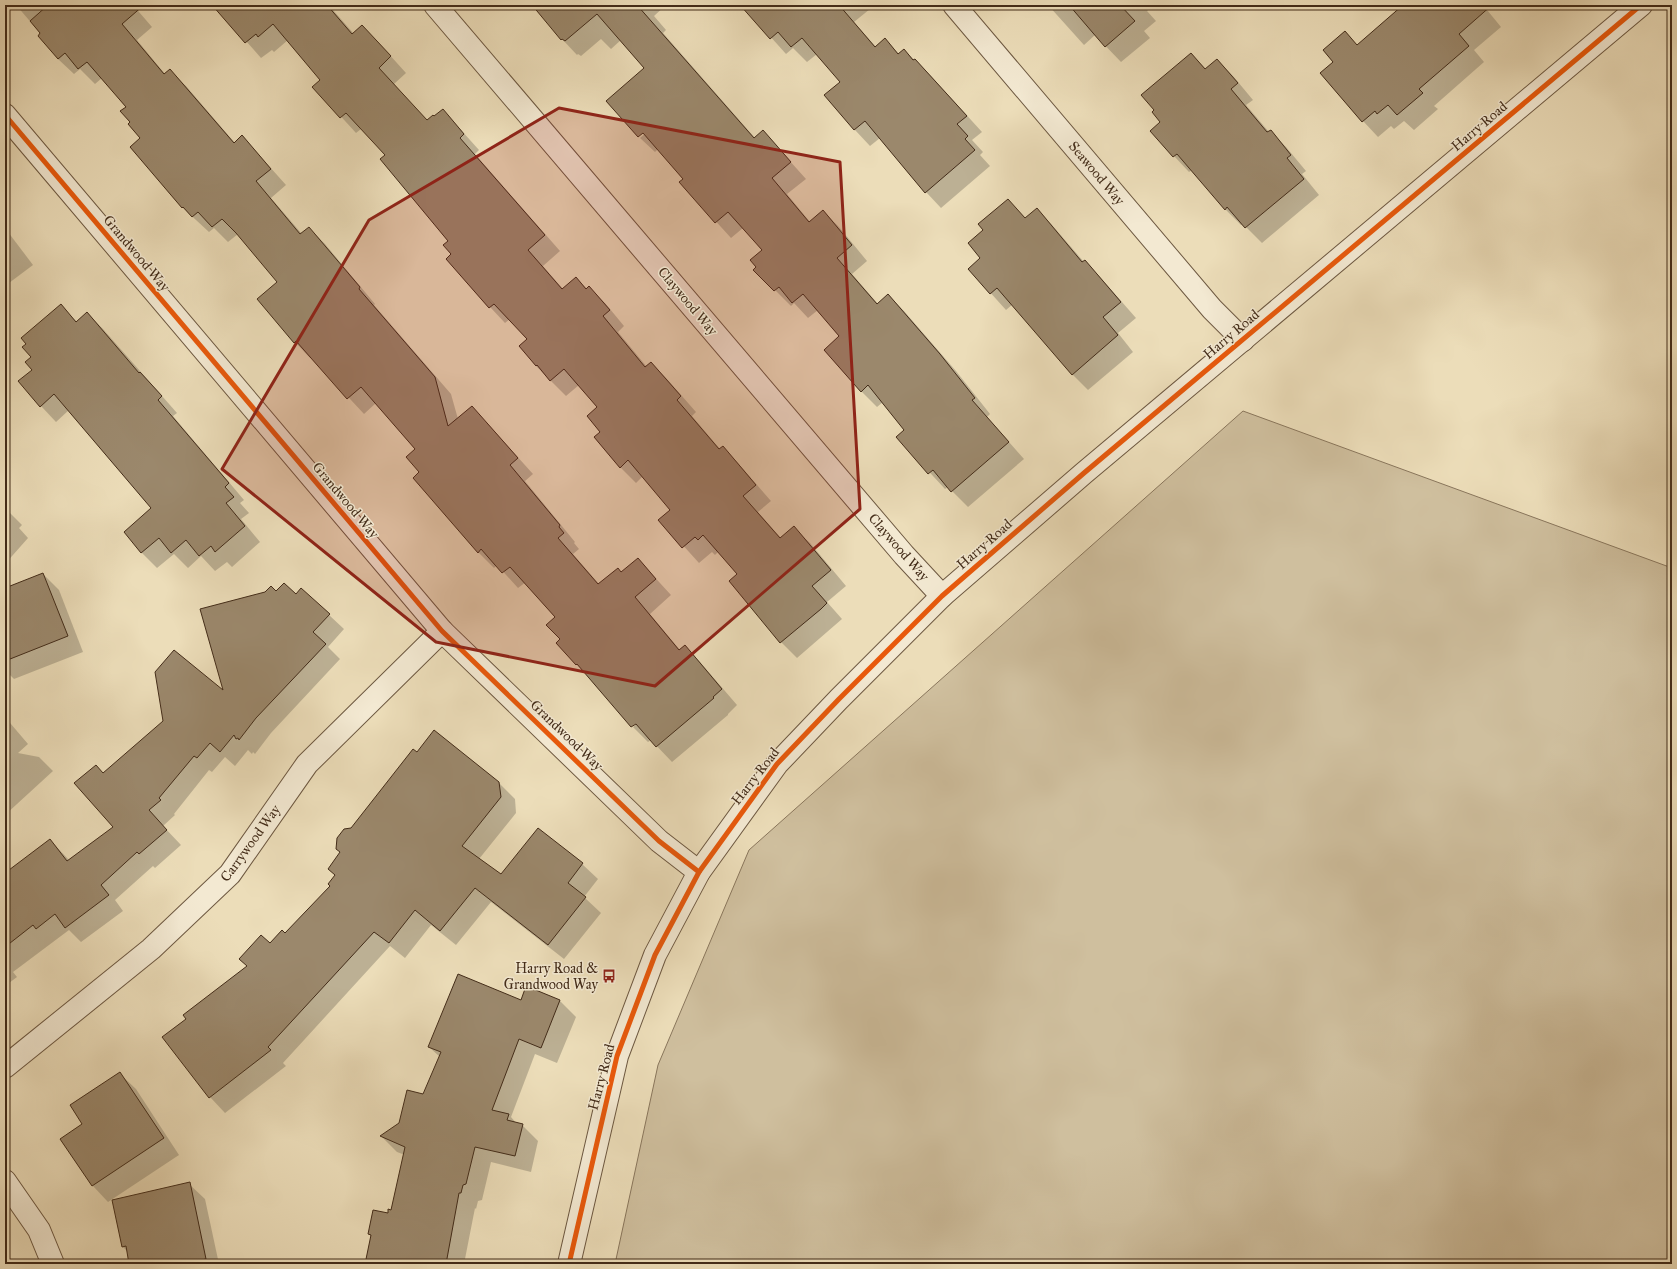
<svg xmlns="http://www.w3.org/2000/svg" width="1677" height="1269" font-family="'IM FELL Great Primer',serif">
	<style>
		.green { fill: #cfbf9e; stroke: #89765c }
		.shadow { fill: #0003 }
		.building { fill: #9b886c; stroke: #432c19 }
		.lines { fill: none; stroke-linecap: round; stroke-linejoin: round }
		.minor-casing { stroke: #6d5841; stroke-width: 24 }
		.minor { stroke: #f3e9d2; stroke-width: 22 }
		.cycleway-casing { stroke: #f3e9d2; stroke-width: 8 }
		.cycleway { stroke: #e8590c; stroke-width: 5 }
		.marked { fill: #8f2418; fill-opacity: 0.2; stroke: #8f2418; stroke-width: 3; stroke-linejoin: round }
		.labels { text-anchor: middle; stroke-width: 3; stroke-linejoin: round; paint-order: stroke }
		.street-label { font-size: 14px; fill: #432c19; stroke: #f3e9d2 }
		.poi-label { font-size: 14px; fill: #432c19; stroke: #f3e9d2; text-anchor: end }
	</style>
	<rect width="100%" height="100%" fill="#ecddb9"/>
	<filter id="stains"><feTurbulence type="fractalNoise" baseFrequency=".005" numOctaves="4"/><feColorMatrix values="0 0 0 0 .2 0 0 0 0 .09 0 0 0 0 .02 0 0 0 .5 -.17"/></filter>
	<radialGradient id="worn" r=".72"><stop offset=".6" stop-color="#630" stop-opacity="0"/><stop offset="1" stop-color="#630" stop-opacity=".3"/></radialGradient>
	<polygon class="green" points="1243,411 1672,568 1672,1264 615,1264 658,1065 749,850"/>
	<g class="shadow">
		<polygon points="16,5 133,5 152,27 137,40 165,74 170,71 186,86 235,143 242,136 286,185 271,198 302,234 309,228 325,244 375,304 374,305 451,394 458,419 487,423 533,474 525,481 575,542 574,543 579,549 573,554 599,584 622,573 638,559 671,595 650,614 680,650 684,646 700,662 737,705 728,714 728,715 672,762 651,740 648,742 633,727 640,721 591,679 576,664 561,639 556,617 526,582 518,588 497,565 494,568 478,552 421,472 416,449 376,403 364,414 311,357 310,358 295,342 279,283 238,234 228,242 214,228 209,232 183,208 131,147 141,138 131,122 127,107 102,78 95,84 80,69 74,74 58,59 41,34"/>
		<polygon points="214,5 338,5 333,10 354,34 378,42 406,73 394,84 427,121 434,118 443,110 479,150 475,154 560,251 543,266 563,289 576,278 587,289 589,288 605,303 624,326 618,332 647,367 651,363 667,379 696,412 692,416 720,449 723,447 738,463 771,501 758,512 781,538 794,528 810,543 846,586 827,602 842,619 797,658 781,642 730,581 739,574 719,551 715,555 712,552 699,563 660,520 671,510 643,476 636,483 620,467 601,432 599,407 579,385 566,396 536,366 528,339 510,319 505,323 490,307 453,254 450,241 386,156 361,129 356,133 314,87 322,80 288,40 274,52 272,50 261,58"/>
		<polygon points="552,5 666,5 654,16 666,30 663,33 755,138 763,131 806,179 787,194 810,222 823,211 839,227 867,261 852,274 878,304 888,295 904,311 956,371 990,414 987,417 1024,459 968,507 948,487 945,489 897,437 905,430 883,402 877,407 861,391 841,337 818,310 808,318 794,303 791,306 755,270 758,267 763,250 743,228 731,238 681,183 684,180 658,149 655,152 640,138 648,131 645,68 621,40 611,49 601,39 581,56 578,54 577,55 562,39"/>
		<polygon points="742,5 867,5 870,9 854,22 876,47 885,39 899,54 904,50 931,76 982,132 972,140 983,152 980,155 990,166 941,208 926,192 880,138 870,146 855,130 826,96 842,82 817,54 807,62 793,48 786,54"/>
		<polygon points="1048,5 1151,5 1152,7 1147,11 1156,21 1144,31 1150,38 1121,62 1095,35 1084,45"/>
		<polygon points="1399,5 1483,5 1501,27 1474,50 1484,62 1434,106 1438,109 1414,130 1404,121 1394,129 1391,126 1378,137 1363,121 1357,46 1401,8"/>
		<polygon points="1191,54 1206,69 1217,60 1233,76 1253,100 1246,105 1269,132 1270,131 1286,147 1306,171 1302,174 1319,195 1262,243 1243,224 1241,225 1225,209 1192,170 1189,172 1174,156 1162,122"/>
		<polygon points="1008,201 1026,219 1037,209 1052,225 1084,262 1085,261 1100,277 1136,318 1118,333 1133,352 1088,390 1072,374 1013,304 1006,310 969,269 982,258 985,231"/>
		<polygon points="5,228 33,265 5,286"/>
		<polygon points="60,305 77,322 87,313 103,329 177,413 173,416 244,500 240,503 249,513 241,519 260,542 232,567 227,562 215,571 201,556 188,568 174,554 157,568 141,552 152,508 69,410 56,422 41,406 33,370 33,357"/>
		<polygon points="5,508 22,525 19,528 28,538 5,564"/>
		<polygon points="43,574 59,590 83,652 14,679 5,670 5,589"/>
		<polygon points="276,593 296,595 329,615 344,629 328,647 340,659 271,733 255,754 253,752 252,754 248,750 235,766 225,757 212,772 209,770 174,814 175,815 163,826 181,845 155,868 153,866 115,900 123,911 81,942 69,930 13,972 17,977 5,986 5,883 50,840 69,860 115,827 104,774 224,693"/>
		<polygon points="5,717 28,744 18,753 39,757 53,771 5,815"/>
		<polygon points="499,783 515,799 516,813 479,859 501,876 582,864 598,879 584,897 601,913 564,959 491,902 456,945 431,925 405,958 390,946 283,1063 286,1066 225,1113 210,1097 187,1019 248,967 270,945"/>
		<polygon points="526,988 560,1001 576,1017 557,1063 535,1054 511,1117 517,1124 522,1125 538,1141 531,1172 491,1162 482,1200 478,1201 476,1209 475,1208 464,1264 365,1264 371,1236 369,1234 391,1211 405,1155 397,1152 382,1137 400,1124 424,1095 440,1057 429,1047 521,1001"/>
		<polygon points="120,1074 136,1089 179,1155 108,1202 93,1186 62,1139 84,1125"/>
		<polygon points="189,1184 205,1199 219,1264 131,1264 128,1252 123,1247"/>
	</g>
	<g class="building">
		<polygon points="48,5 144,5 122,24 164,74 170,69 234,143 242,135 271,169 256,181 300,234 309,227 360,287 359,289 435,377 448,426 472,406 518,458 510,465 560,525 559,527 564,533 558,538 598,584 618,568 621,572 638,558 656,579 635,597 679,650 685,645 722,689 713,697 714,698 656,747 636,724 631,727 577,664 576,665 556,643 560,639 546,625 555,617 510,567 502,573 481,549 478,553 413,478 419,472 406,457 415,449 361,387 347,399 296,341 294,343 257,299 277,282 236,233 222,219 212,227 198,212 192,217 183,207 182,208 130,147 140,138 128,124 130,122 120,111 126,107 87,62 78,69 65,53 58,59 38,36 40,33 30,21"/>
		<polygon points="212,5 327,5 352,34 362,25 391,56 379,68 427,120 433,115 434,116 443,109 464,134 460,138 545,235 528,250 562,289 576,277 586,289 589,286 610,310 603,316 645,367 651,362 681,396 677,400 719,449 723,446 756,485 743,496 780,538 794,526 831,570 812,586 827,603 821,609 780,643 729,581 737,574 703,535 698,540 695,537 682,548 658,520 670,510 628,460 620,468 594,437 600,432 587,416 597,407 564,369 550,381 537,365 536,366 519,346 527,339 494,304 489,308 446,259 451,254 443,245 448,241 380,159 385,155 346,113 340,118 312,87 320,80 273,24 258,37 256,34 245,43"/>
		<polygon points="532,5 637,5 754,138 763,130 791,162 772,178 809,222 823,210 852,245 837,258 877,304 888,294 940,354 975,398 972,400 1009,442 951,492 933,470 928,474 896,437 904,430 868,385 861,392 824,350 839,336 803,294 792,303 779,287 774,291 753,270 756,267 750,260 762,250 728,212 715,223 679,182 683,179 643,133 638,137 606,101 644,68 597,14 565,41 562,39 561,40"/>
		<polygon points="740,5 839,5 875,47 885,38 898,54 904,49 913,60 915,59 967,116 957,124 968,136 965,139 975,150 925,193 865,121 854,130 824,95 840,82 802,38 791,47 778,32 770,39"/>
		<polygon points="1069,5 1120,5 1135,21 1105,47"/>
		<polygon points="1403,5 1492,5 1459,34 1469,46 1419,89 1423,93 1397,115 1388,105 1377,114 1375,111 1362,122 1320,73 1333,62 1323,50 1345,31 1357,45"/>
		<polygon points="1191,53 1205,69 1217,59 1238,83 1231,89 1267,132 1271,130 1291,155 1287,158 1304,179 1245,228 1227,207 1225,210 1177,154 1173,157 1150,131 1160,122 1152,112 1154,110 1141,95"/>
		<polygon points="1008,199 1025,218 1037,208 1082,262 1085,260 1121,302 1103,317 1118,335 1072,375 997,288 990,294 968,269 980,258 968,243 983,230 978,224"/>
		<polygon points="61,304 76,322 87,312 139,373 140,372 162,396 158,400 229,483 225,487 234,497 226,503 245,526 215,552 211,546 199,556 186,540 171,553 159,538 141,553 124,532 151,508 54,394 40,407 18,381 32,370 25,362 31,357 22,347 26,344 21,338"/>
		<polygon points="43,573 68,636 5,661 5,588"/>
		<polygon points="284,583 296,594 301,588 330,614 313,632 326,644 256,718 239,740 238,738 236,739 234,735 220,752 210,743 197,758 194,756 159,798 161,800 149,810 167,830 139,854 137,852 101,885 109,895 65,928 55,914 36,929 33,925 5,947 5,873 50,839 67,861 113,827 74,783 96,765 103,773 163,721 155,672 174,650 223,690 200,609 265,592 271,586 276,591"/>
		<polygon points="434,730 499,782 501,797 462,846 501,874 538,828 583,863 568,883 586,897 548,945 475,888 440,931 415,910 389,943 374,932 268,1047 271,1050 209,1098 162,1037 186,1019 183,1015 247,966 239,959 261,935 270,943 282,930 285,933 330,886 328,884 335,875 328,869 340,852 336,849 337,838 344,829 351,828 413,749 417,752"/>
		<polygon points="458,974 521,1000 526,986 560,1000 541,1048 519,1039 492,1110 509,1114 507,1120 523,1124 515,1156 475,1147 466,1184 463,1185 461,1193 459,1193 446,1264 365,1264 371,1235 368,1234 373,1210 388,1213 388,1209 391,1210 405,1147 380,1136 399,1123 407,1090 423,1094 441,1052 428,1047"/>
		<polygon points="120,1072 164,1138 92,1186 60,1139 82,1124 70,1105"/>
		<polygon points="190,1182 206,1259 181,1264 129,1264 126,1246 122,1247 112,1200"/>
	</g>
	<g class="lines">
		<g class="minor-casing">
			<g id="minor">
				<polyline points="435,5 904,555 942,596"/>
				<polyline points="954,5 1212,309 1243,340"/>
				<polyline points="5,115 442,631 659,841 699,872"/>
				<polyline points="5,1067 151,949 230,874 307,764 442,631"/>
				<polyline points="5,1181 39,1230 53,1264"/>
				<polyline points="569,1264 617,1056 655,955 699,872 777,764 839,699 942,596 1084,473 1641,5"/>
			</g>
		</g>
		<use href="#minor" class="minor"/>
		<g class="cycleway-casing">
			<g id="cycleway">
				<polyline points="5,115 442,631 659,841 699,872"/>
				<polyline points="569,1264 617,1056 655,955 699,872 777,764 839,699 942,596 1084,473 1641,5"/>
			</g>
		</g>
		<use href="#cycleway" class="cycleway"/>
	</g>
	<path class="marked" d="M559,108L840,162L860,509L655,686L436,642L222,469L369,220Z"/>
	<defs>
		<g id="bus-bare" transform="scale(1.08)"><path d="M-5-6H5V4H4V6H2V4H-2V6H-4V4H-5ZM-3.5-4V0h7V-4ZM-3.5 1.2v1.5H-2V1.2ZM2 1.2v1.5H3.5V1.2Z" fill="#8f2418" stroke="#f3e9d2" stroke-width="2.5" paint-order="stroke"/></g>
	</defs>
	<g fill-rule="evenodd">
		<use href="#bus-bare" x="609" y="976"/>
	</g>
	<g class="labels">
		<g class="street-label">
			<text transform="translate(1479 126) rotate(-40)" y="5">Harry Road</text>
			<text transform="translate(1097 173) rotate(50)" y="5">Seawood Way</text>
			<text transform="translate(137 253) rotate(50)" y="5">Grandwood Way</text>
			<text transform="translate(688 301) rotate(50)" y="5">Claywood Way</text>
			<text transform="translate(1231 334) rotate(-40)" y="5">Harry Road</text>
			<text transform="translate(346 500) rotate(50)" y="5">Grandwood Way</text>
			<text transform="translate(984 544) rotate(-41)" y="5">Harry Road</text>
			<text transform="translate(899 547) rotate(49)" y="5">Claywood Way</text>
			<text transform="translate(567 735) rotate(44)" y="5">Grandwood Way</text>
			<text transform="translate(755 776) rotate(-52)" y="5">Harry Road</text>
			<text transform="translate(250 843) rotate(-54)" y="5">Carrywood Way</text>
			<text transform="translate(601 1077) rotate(-75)" y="5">Harry Road</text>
		</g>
		<g class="poi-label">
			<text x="598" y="973">Harry Road &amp;<tspan x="598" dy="16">Grandwood Way</tspan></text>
		</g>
	</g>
	<rect width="1677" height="1269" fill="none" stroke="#ecddb9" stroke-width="20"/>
	<rect x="6" y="6" width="1665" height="1257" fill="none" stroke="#432c19" stroke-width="2"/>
	<rect x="10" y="10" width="1657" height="1249" fill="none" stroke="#432c19"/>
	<rect width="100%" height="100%" filter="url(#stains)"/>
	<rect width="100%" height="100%" fill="url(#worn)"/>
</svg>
